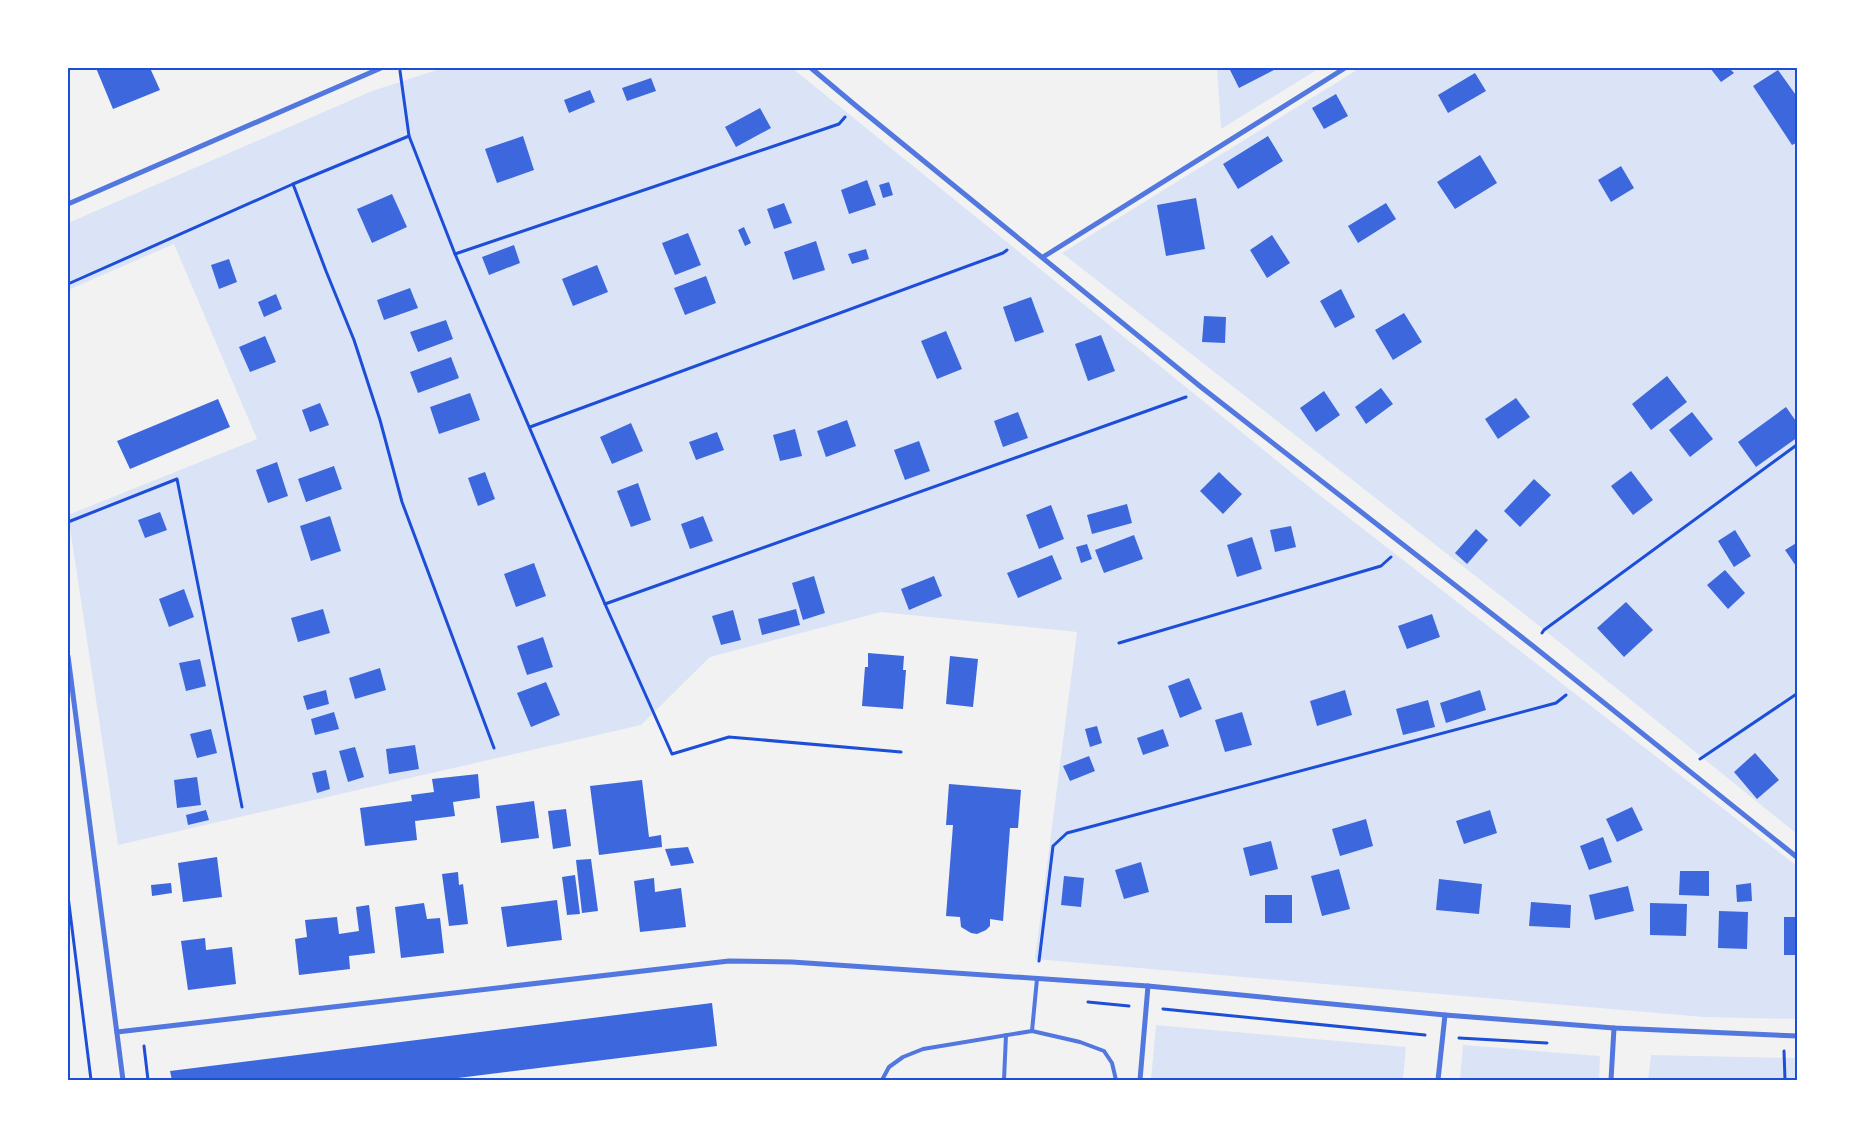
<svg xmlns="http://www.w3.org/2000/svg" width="1865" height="1148" font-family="Raleway,sans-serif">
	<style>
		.green { fill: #dbe4f7 }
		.building { fill: #3d67dc }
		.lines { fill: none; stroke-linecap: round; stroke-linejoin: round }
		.path { stroke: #1d4ed8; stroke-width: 3 }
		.service { stroke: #5277de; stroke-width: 4 }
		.minor { stroke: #5277de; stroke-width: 5 }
		.neatline { fill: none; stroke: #1d4ed8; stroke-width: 2 }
	</style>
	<rect width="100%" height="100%" fill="#f2f2f2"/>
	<g class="green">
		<polygon points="443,68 792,68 1313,490 1797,866 1797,1019 1704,1017 1035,959 1077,632 881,612 710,657 641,725 118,845 68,515 257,439 174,244 68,290 68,223 372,91"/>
		<polygon points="1217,68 1320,68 1221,129"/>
		<polygon points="1360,68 1797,68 1797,834 1538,625 1062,253"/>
		<polygon points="1156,1025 1406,1047 1403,1080 1151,1080"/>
		<polygon points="1463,1045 1600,1056 1599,1080 1460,1080"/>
		<polygon points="1651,1055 1797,1058 1797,1080 1648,1080"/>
	</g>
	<g class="building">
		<polygon points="96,68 150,68 160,90 113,109"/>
		<polygon points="1229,68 1278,68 1239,88"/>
		<polygon points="1710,68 1729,68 1734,73 1721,82"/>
		<polygon points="1778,70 1798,98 1798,142 1792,145 1753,86"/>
		<polygon points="1475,73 1486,91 1448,113 1438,95"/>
		<polygon points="651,78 656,91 627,101 622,88"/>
		<polygon points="590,90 595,102 569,113 564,100"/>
		<polygon points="1336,94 1348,116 1324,129 1312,108"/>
		<polygon points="760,108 771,128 736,147 725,127"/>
		<polygon points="523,136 534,170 497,183 485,149"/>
		<polygon points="1268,136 1283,161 1238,189 1223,164"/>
		<polygon points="1480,155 1497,183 1455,209 1437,182"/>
		<polygon points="1621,166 1634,188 1611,202 1598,180"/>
		<polygon points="867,180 876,205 849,214 841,190"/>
		<polygon points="889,182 893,195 883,198 879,185"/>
		<polygon points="392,194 407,227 372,243 357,209"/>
		<polygon points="1196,198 1205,249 1166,256 1157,205"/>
		<polygon points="784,203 792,223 774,229 767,209"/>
		<polygon points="1386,203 1396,219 1358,243 1348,226"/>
		<polygon points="744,227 751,243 745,246 738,230"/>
		<polygon points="688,233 701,265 675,275 662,243"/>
		<polygon points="1272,235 1290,263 1267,278 1250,250"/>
		<polygon points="816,241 825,270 793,280 784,252"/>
		<polygon points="514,245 520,263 489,275 482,257"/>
		<polygon points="866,249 869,259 852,264 848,254"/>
		<polygon points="229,259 237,282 219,289 211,265"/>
		<polygon points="597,265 608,292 573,306 562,279"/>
		<polygon points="706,276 716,303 685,315 674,288"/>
		<polygon points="410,288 418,308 384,320 377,300"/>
		<polygon points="1341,289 1355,317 1335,328 1320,301"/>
		<polygon points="276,294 282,309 264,317 258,302"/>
		<polygon points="1031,297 1044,332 1015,342 1003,307"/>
		<polygon points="1404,313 1422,342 1393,360 1375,330"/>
		<polygon points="1204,316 1226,317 1225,343 1202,342"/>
		<polygon points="446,320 453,339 418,352 410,332"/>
		<polygon points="946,331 962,369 937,379 921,341"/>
		<polygon points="1101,335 1115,371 1088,381 1075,344"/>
		<polygon points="265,336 276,362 250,372 239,347"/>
		<polygon points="451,357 459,378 418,393 410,372"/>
		<polygon points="1667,376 1687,402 1651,430 1632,404"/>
		<polygon points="1381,388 1393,404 1366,424 1355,407"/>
		<polygon points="1324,391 1340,415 1316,432 1300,408"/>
		<polygon points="470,393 480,420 439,434 430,407"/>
		<polygon points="1516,398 1530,417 1498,439 1485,419"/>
		<polygon points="218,399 230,427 130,469 117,441"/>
		<polygon points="320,403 329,425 310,432 302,410"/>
		<polygon points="1786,407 1798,424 1798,437 1756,467 1738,442"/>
		<polygon points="1018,412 1028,438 1003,447 994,421"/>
		<polygon points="1692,412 1713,439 1690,457 1669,430"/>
		<polygon points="847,420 856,446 826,457 817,431"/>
		<polygon points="631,423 643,451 612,464 600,437"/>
		<polygon points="795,429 802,456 780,461 773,435"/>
		<polygon points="717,432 724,450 696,460 689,442"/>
		<polygon points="919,441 930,471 905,480 894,450"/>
		<polygon points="277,462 288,496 268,503 256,470"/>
		<polygon points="334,466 342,489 306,502 298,479"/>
		<polygon points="1631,471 1653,500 1633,515 1611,486"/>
		<polygon points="485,472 495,499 478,506 468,478"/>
		<polygon points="1219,472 1242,494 1223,514 1200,491"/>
		<polygon points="1534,479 1551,495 1520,527 1504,511"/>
		<polygon points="638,483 651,520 631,527 617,491"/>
		<polygon points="1127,504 1132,523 1092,534 1087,515"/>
		<polygon points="1051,505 1064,539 1039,549 1026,515"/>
		<polygon points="160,512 167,530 145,538 138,520"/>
		<polygon points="330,516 341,551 311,561 300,526"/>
		<polygon points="703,516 713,541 690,549 681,524"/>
		<polygon points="1291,526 1296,547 1275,552 1270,530"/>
		<polygon points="1476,529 1488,540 1467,564 1455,553"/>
		<polygon points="1735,530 1751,556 1734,567 1718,541"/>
		<polygon points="1134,535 1143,559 1104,573 1095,550"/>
		<polygon points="1252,537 1262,569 1237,577 1227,545"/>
		<polygon points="1798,542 1798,569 1785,550"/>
		<polygon points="1087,544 1092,559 1081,563 1076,547"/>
		<polygon points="1052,555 1062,579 1018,598 1007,573"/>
		<polygon points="534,563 546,596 516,607 504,574"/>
		<polygon points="1725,570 1745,593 1728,609 1707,585"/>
		<polygon points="814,576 825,613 803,620 792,583"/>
		<polygon points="934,576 942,596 909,610 901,589"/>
		<polygon points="184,589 194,617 169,627 159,599"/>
		<polygon points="1626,602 1653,630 1624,657 1597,628"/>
		<polygon points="323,609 330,633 298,642 291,618"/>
		<polygon points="796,609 800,625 762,635 758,619"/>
		<polygon points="733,610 741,640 721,645 712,616"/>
		<polygon points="1432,614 1440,637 1407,649 1398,626"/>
		<polygon points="543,637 553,667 527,675 517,646"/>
		<polygon points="868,653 904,656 903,670 906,670 903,709 862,706 865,667 868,667"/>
		<polygon points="950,656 978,659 973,707 946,704"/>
		<polygon points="200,659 206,686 186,691 179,663"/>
		<polygon points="380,668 386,690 355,699 349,678"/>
		<polygon points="1189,678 1202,709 1180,718 1168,686"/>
		<polygon points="546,682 560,715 531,727 517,693"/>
		<polygon points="326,690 329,704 307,710 303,696"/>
		<polygon points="1345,690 1352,715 1317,726 1310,701"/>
		<polygon points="1480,690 1486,710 1446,723 1440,703"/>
		<polygon points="1428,700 1435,727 1403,735 1396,709"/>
		<polygon points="334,712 339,729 315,735 311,719"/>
		<polygon points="1242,712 1252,745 1225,752 1215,720"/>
		<polygon points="1097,726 1102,743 1090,747 1085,729"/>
		<polygon points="211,729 217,753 197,758 190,734"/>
		<polygon points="1163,729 1169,746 1143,755 1137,738"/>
		<polygon points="415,745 419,769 389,774 386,749"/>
		<polygon points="355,747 364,777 348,782 339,751"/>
		<polygon points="1755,753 1779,780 1757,799 1734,772"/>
		<polygon points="1089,756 1095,771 1070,781 1063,766"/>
		<polygon points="326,770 330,789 317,793 312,773"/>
		<polygon points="478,774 480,798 453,802 455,816 415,821 417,840 365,846 360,808 412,801 411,795 434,792 432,779"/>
		<polygon points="197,777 201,805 177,808 174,780"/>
		<polygon points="642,780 649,837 661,835 662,847 599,855 590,786"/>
		<polygon points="949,784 1021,790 1018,828 1010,828 1003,921 990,919 990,926 986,930 977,934 971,933 961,927 960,917 946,916 953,825 946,825"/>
		<polygon points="534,801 539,838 501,843 496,806"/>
		<polygon points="1632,807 1643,830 1617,842 1606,819"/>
		<polygon points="566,809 571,846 553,849 548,811"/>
		<polygon points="206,810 209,820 188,825 186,815"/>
		<polygon points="1490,810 1497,833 1464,844 1456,821"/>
		<polygon points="1366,819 1373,846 1340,856 1332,829"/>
		<polygon points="1603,837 1612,862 1589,870 1580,846"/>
		<polygon points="1271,841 1278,869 1250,876 1243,848"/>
		<polygon points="688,847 694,863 671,866 665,849"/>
		<polygon points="217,857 222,897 183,902 178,863"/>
		<polygon points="591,859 598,911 582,913 576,860"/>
		<polygon points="1141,862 1149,892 1124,899 1115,870"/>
		<polygon points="1339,869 1350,909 1322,916 1311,876"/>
		<polygon points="1680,871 1709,871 1709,896 1679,895"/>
		<polygon points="458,872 459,885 463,884 468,924 449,926 442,874"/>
		<polygon points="575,875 580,914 567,915 562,877"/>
		<polygon points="1064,876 1084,878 1081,907 1061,905"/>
		<polygon points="654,878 655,892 681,888 686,927 640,932 634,881"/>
		<polygon points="1439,879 1482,884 1479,914 1436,910"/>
		<polygon points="171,883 172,893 152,896 151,885"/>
		<polygon points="1751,883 1752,901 1737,902 1736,885"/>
		<polygon points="1628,886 1634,911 1595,920 1589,895"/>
		<rect x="1265" y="895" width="27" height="28"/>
		<polygon points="557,900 562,940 507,947 501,907"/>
		<polygon points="1531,902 1571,905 1570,928 1529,926"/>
		<polygon points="424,903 427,919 440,918 444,953 401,958 395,907"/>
		<polygon points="1650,903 1687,904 1686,936 1650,935"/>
		<polygon points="369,905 375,953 349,956 350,969 299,975 295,939 307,937 305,920 337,917 339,934 359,931 356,907"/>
		<polygon points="1719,911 1748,912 1747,949 1718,948"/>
		<rect x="1784" y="917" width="14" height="38"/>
		<polygon points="205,938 206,950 232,947 236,984 188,990 181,941"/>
		<polygon points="712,1003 717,1046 442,1080 172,1080 170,1071"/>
	</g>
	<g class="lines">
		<g class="path">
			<polyline points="400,71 409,136 455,254 605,604 672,754 729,737 901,752"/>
			<polyline points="293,184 326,271 354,340 380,420 402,502 494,748"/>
			<polyline points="455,254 839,124 845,117"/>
			<polyline points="68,284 293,184 409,136"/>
			<polyline points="530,427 1003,253 1007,250"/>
			<polyline points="68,522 177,479 242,807"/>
			<polyline points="605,604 1186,397"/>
			<polyline points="1542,633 1544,630 1798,444"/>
			<polyline points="1119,643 1381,566 1391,557"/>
			<polyline points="1700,759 1798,693"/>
			<polyline points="68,896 91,1080"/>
			<polyline points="1039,961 1053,846 1067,833 1556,703 1566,695"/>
			<polyline points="1088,1002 1129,1006"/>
			<polyline points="1163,1009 1425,1035"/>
			<polyline points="1459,1038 1547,1043"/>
			<polyline points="144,1046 148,1080"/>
			<polyline points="1784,1051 1785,1080"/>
		</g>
		<g class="service">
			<polyline points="1032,1031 1037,979"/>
			<polyline points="882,1080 889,1067 903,1057 923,1049 1032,1031 1080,1042 1104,1051 1112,1063 1116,1080"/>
			<polyline points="1004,1080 1006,1035"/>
		</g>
		<g class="minor">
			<polyline points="811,68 855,105 1201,387 1533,646 1798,858"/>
			<polyline points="68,204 381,68"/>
			<polyline points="1043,257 1345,68"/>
			<polyline points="68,656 123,1080"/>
			<polyline points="117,1032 729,961 792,962 1148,986 1445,1015 1614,1028 1798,1036"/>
			<polyline points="1140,1080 1148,986"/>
			<polyline points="1438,1080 1445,1015"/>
			<polyline points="1611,1080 1614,1028"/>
		</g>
	</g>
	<rect width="1865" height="1148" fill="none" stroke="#ffffff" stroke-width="138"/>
	<rect x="69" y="69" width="1727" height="1010" class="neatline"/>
</svg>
